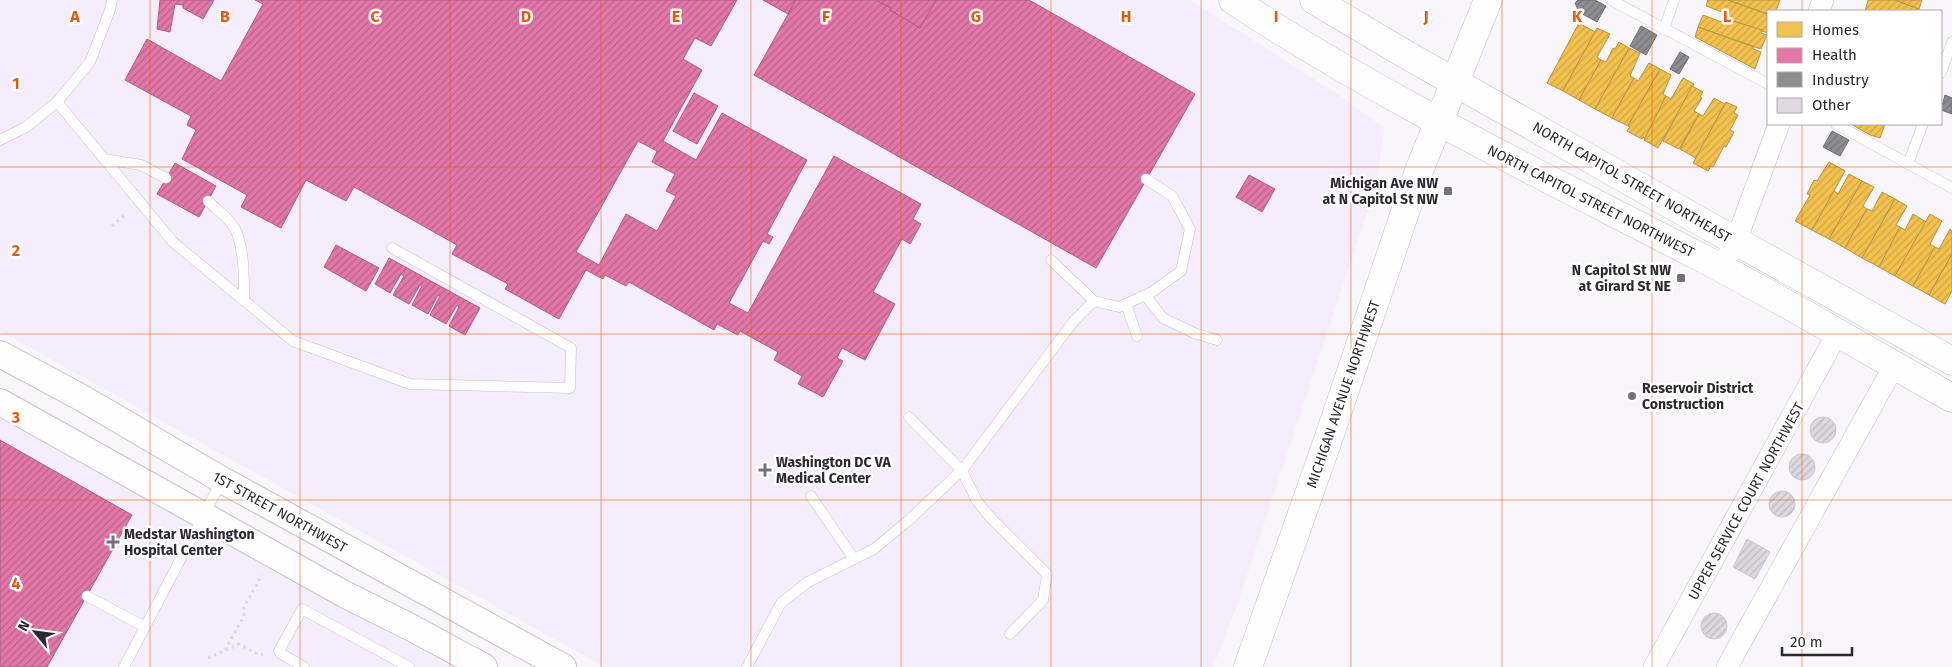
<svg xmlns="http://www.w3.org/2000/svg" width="1952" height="667" font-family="'Fira Sans',sans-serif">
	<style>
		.built { fill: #f5edfb }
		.homes { fill: url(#homes-hatch); stroke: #b79346 }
		.health { fill: url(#health-hatch); stroke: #ac5f85; fill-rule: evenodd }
		.industry { fill: url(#industry-hatch); stroke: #706e75 }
		.building { fill: url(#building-hatch); stroke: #cac6ce }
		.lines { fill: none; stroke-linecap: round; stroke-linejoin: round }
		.service-casing { stroke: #c5c1c9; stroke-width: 11 }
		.minor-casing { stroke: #c5c1c9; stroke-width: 22 }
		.tertiary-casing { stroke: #c5c1c9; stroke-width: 28 }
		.secondary-casing { stroke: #c5c1c9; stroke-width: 29 }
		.primary-casing { stroke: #c5c1c9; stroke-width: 29 }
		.path { stroke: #d9d8da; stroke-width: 3; stroke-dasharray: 2.5 4; stroke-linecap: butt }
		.service { stroke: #fefefe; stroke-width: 10 }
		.minor { stroke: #fefefe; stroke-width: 21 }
		.tertiary { stroke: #fefefe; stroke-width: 26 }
		.secondary { stroke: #fefefe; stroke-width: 28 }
		.primary { stroke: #fefefe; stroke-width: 28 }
		.grid { fill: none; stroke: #e8590c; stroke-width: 1; stroke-opacity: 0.55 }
		.poi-dot { fill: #746f78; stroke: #fff; stroke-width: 2 }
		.labels { text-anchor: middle; stroke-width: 5; stroke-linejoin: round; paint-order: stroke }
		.street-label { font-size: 14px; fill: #2d2732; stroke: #fff }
		.poi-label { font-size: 14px; font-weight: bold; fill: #2d2732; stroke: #fff; text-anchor: start }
		.grid-label { font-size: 16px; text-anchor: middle; font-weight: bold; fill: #e8590c; stroke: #fff; stroke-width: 5; stroke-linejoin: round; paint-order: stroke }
	</style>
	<defs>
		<pattern id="homes-hatch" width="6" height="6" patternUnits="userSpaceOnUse" patternTransform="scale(1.25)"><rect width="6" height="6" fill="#f2c14e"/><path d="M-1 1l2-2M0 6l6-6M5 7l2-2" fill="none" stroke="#d0a645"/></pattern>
		<pattern id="health-hatch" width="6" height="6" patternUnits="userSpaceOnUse" patternTransform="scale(1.25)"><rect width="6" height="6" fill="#e377a8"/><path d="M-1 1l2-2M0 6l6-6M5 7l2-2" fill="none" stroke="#b86289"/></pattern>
		<pattern id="industry-hatch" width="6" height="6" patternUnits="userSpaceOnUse" patternTransform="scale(1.25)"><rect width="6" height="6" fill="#8d8d92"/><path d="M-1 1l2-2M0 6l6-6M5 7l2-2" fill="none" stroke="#747378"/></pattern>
		<pattern id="building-hatch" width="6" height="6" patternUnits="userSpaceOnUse" patternTransform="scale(1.25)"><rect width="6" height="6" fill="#ded9e1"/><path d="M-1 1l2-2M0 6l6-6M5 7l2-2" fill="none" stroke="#bfbac2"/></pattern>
	</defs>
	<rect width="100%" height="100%" fill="#f8f5fb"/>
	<g class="built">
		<polygon points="0,0 1190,0 1342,97 1384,128 1377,183 1236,608 1213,667 605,667 0,331"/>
		<polygon points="0,418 451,667 0,667"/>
	</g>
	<g class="homes">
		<polygon points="1708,0 1728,0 1767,14 1766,16 1768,17 1768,33 1724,18 1725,13 1706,6"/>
		<polygon points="1728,0 1780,0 1776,11 1768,11 1768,14"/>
		<polygon points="1868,0 1895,0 1919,9 1918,11 1865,11"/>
		<polygon points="1895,0 1922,0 1919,9"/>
		<polygon points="1703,15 1722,22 1724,18 1762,30 1761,33 1767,35 1761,49 1698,27"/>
		<polygon points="1579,23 1595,32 1563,91 1547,83"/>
		<polygon points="1698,27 1754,47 1753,49 1761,52 1755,69 1695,37"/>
		<polygon points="1597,28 1610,34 1597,57 1601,60 1579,100 1563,91"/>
		<polygon points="1619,42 1629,48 1595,109 1579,100 1601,60 1606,62 1613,48 1615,49"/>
		<polygon points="1629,48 1640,53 1630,76 1634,78 1612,118 1595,109"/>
		<polygon points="1649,63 1660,69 1628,126 1612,118 1634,78 1638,81"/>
		<polygon points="1660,69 1671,75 1663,94 1666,96 1645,138 1643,137 1642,139 1627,131 1630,127 1628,126"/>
		<polygon points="1683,78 1694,84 1658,148 1644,140 1666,96 1671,99"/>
		<polygon points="1692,86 1703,92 1700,97 1702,98 1694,111 1699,114 1679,149 1663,141"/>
		<polygon points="1714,98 1725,104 1696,158 1680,149 1699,114 1703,116"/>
		<polygon points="1726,102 1737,107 1734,113 1738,115 1730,130 1734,132 1726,147 1724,146 1713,167 1711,166 1708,171 1693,163"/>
		<polygon points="1851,124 1885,124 1880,138 1870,135"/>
		<polygon points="1829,162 1845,171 1812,230 1795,221 1810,195 1807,194 1814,180 1817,181"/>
		<polygon points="1849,174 1862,181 1829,239 1812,230 1834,191 1838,194"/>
		<polygon points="1862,181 1874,187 1863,206 1867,209 1845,248 1829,239"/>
		<polygon points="1882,192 1895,199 1862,258 1845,248 1867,209 1872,211"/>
		<polygon points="1895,199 1907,206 1896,225 1900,227 1879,267 1862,258"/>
		<polygon points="1913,214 1926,222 1895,276 1879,267 1900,227 1905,230"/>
		<polygon points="1930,214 1942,221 1930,244 1935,247 1913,286 1895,276"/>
		<polygon points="1950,229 1952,231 1952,254 1929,295 1913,286 1935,247 1939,249"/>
		<polygon points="1952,254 1952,291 1945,304 1929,295"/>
	</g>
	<g class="health">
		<polygon points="160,0 214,0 203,19 183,8 183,5 175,4 170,32 157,29"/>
		<path d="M255,0H737L711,46L695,38L683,59L702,70L663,141L696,160L722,113L807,160L767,234L773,237L769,244L763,241L729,303L748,313L834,156L921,204L913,219L921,224L910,244L902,239L873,292L895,304L865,360L842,348L837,358L843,361L823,397L798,384L802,376L774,360L778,352L740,331L738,335L717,324L714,330L629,282L626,286L605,275L603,279L586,270L559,319L505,289L508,284L452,254L457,245L354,187L346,201L306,180L281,228L241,207L247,195L182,159L196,130L187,125L191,116L125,80L147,39L221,81L263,4ZM638,141L657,151L652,162L675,174L666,191L676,196L657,231L626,214L599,265L576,252Z"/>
		<polygon points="763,0 796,0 788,14"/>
		<polygon points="796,0 876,0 891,8 890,10 920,28 936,0 1029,0 1195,94 1096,268 754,75"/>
		<polygon points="876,0 936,0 920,28 890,10 891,8"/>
		<polygon points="694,93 718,106 697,144 673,131"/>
		<polygon points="175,163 216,186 199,217 157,194"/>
		<polygon points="1249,175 1275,189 1262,212 1236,197"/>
		<polygon points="336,245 379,268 366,291 324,267"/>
		<polygon points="389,258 480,308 465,335 449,326 459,307 457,305 446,324 430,315 440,296 438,295 428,314 412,305 422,286 420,285 409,304 393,295 404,276 401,274 390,293 375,284"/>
		<polygon points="0,440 132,515 47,667 0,667"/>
	</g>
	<g class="industry">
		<polygon points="1578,0 1595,0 1606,6 1597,22 1579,12 1575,3"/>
		<polygon points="1641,26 1657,35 1646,55 1630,46"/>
		<polygon points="1680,52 1689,57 1679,74 1670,69"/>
		<polygon points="1945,95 1952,98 1952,114 1941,110"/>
		<polygon points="1832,131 1849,140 1840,156 1823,147"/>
	</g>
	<g class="building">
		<circle cx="1823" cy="430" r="13"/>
		<circle cx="1802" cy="467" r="13"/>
		<circle cx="1782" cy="504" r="13"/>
		<polygon points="1747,539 1770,552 1755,579 1733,567"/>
		<circle cx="1714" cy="626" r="13"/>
	</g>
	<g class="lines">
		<g class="service-casing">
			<g id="service">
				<polyline points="1611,0 1768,84"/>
				<polyline points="1664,29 1674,0"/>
				<polyline points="1941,73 1952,42"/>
				<polyline points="57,102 173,242 293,341 410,384 570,388 571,348 392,248"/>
				<polyline points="1836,124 1952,188"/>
				<polyline points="0,140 26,127 57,102 90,62 110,10 112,0"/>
				<polyline points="104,159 141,165 166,178"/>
				<polyline points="1908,164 1923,124"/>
				<path d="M208,201C215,208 224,215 231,223C245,239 244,281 244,301"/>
				<polyline points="1051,260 1094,301"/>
				<polyline points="1145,295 1163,318 1194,333 1217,340"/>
				<polyline points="1126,304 1137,336"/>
				<polyline points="909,417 962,471 977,501 989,516 1047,574 1043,600 1010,634"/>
				<polyline points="811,496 854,559"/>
				<polyline points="87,596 145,627"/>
				<polyline points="124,667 222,480"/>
				<polyline points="304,667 280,653 279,651 302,609 409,667"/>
				<polyline points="747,667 781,603 808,582 874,549 909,520 963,469 1073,322 1094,301 1119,307 1152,292 1181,271 1190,229 1172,196 1146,179"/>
			</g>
		</g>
		<g class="minor-casing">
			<g id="minor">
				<polyline points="1819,11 1823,0"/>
				<polyline points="1721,268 1736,241 1779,124"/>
				<polyline points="1654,667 1837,334"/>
				<polyline points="1727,667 1894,366"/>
			</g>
		</g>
		<g class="tertiary-casing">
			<g id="tertiary">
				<polyline points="0,354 82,398 222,480 563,667"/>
				<polyline points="0,402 344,594 412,628 484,667"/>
			</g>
		</g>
		<g class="secondary-casing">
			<polyline id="secondary" points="1248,667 1329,437 1420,168 1488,0"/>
		</g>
		<g class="primary-casing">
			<g id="primary">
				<path d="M1233,0C1381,98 1542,175 1700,257C1785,301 1868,351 1952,398"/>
				<polyline points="1314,0 1405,54 1714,229 1952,361"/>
			</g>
		</g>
		<g class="path">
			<polyline points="112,226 126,214"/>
			<polyline points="225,650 244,616 244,607 262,575"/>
			<polyline points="208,658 239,644 259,655 264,654"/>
		</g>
		<use href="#service" class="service"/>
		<use href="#minor" class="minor"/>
		<use href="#tertiary" class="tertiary"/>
		<use href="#secondary" class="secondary"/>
		<use href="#primary" class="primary"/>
	</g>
	<path class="grid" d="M150,0V667M300,0V667M450,0V667M601,0V667M751,0V667M901,0V667M1051,0V667M1201,0V667M1351,0V667M1502,0V667M1652,0V667M1802,0V11M1802,124V667M0,167H1952M0,334H1952M0,500H1952"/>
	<g class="poi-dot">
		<rect x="1443" y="186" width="10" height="10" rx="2.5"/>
		<rect x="1676" y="273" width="10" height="10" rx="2.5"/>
		<circle cx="1632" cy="396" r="5"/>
		<path d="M762.5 462.5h5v5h5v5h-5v5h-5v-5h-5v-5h5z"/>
		<path d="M110.5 534.5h5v5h5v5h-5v5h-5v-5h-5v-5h5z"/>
	</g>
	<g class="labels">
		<g class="street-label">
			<text transform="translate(1632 182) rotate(30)" y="5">NORTH CAPITOL STREET NORTHEAST</text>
			<text transform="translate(1591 201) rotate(27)" y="5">NORTH CAPITOL STREET NORTHWEST</text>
			<text transform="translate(1343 394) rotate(-71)" y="5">MICHIGAN AVENUE NORTHWEST</text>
			<text transform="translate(1746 501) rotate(-61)" y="5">UPPER SERVICE COURT NORTHWEST</text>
			<text transform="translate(280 512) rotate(29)" y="5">1ST STREET NORTHWEST</text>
		</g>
		<g class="poi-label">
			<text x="1438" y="188" text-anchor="end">Michigan Ave NW<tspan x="1438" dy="16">at N Capitol St NW</tspan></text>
			<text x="1671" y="275" text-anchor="end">N Capitol St NW<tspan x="1671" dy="16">at Girard St NE</tspan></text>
			<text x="1642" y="393">Reservoir District<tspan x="1642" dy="16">Construction</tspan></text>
			<text x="776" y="467">Washington DC VA<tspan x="776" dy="16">Medical Center</tspan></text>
			<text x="124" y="539">Medstar Washington<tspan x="124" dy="16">Hospital Center</tspan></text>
		</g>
	</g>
	<g class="grid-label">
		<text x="75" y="22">A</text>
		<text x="225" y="22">B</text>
		<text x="375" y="22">C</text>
		<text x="526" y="22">D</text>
		<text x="676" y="22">E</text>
		<text x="826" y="22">F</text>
		<text x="976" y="22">G</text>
		<text x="1126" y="22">H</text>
		<text x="1276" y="22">I</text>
		<text x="1426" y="22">J</text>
		<text x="1577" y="22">K</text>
		<text x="1727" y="22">L</text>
		<text x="16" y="89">1</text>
		<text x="16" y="256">2</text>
		<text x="16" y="423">3</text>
		<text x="16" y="589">4</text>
	</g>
	<rect x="1767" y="10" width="175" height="115" fill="#ffffff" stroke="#aba9ad"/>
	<rect x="1777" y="22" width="25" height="15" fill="#f2c14e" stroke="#aba9ad"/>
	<text x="1812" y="35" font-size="15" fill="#2d2732">Homes</text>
	<rect x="1777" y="48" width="25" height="15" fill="#e377a8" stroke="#aba9ad"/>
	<text x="1812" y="60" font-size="15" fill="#2d2732">Health</text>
	<rect x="1777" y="72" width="25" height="15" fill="#8d8d92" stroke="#aba9ad"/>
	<text x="1812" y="85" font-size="15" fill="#2d2732">Industry</text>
	<rect x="1777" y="98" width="25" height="15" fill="#ded9e1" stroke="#aba9ad"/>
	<text x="1812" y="110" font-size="15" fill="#2d2732">Other</text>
	<g transform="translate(35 632) rotate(299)" stroke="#ffffff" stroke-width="4" paint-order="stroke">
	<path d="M0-4L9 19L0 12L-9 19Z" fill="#2d2732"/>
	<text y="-8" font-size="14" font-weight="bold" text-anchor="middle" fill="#2d2732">N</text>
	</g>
	<path d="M1782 647v8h70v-8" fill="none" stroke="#2d2732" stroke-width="2.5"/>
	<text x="1790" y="647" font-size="15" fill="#2d2732" stroke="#ffffff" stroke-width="4" paint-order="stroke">20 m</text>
</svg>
